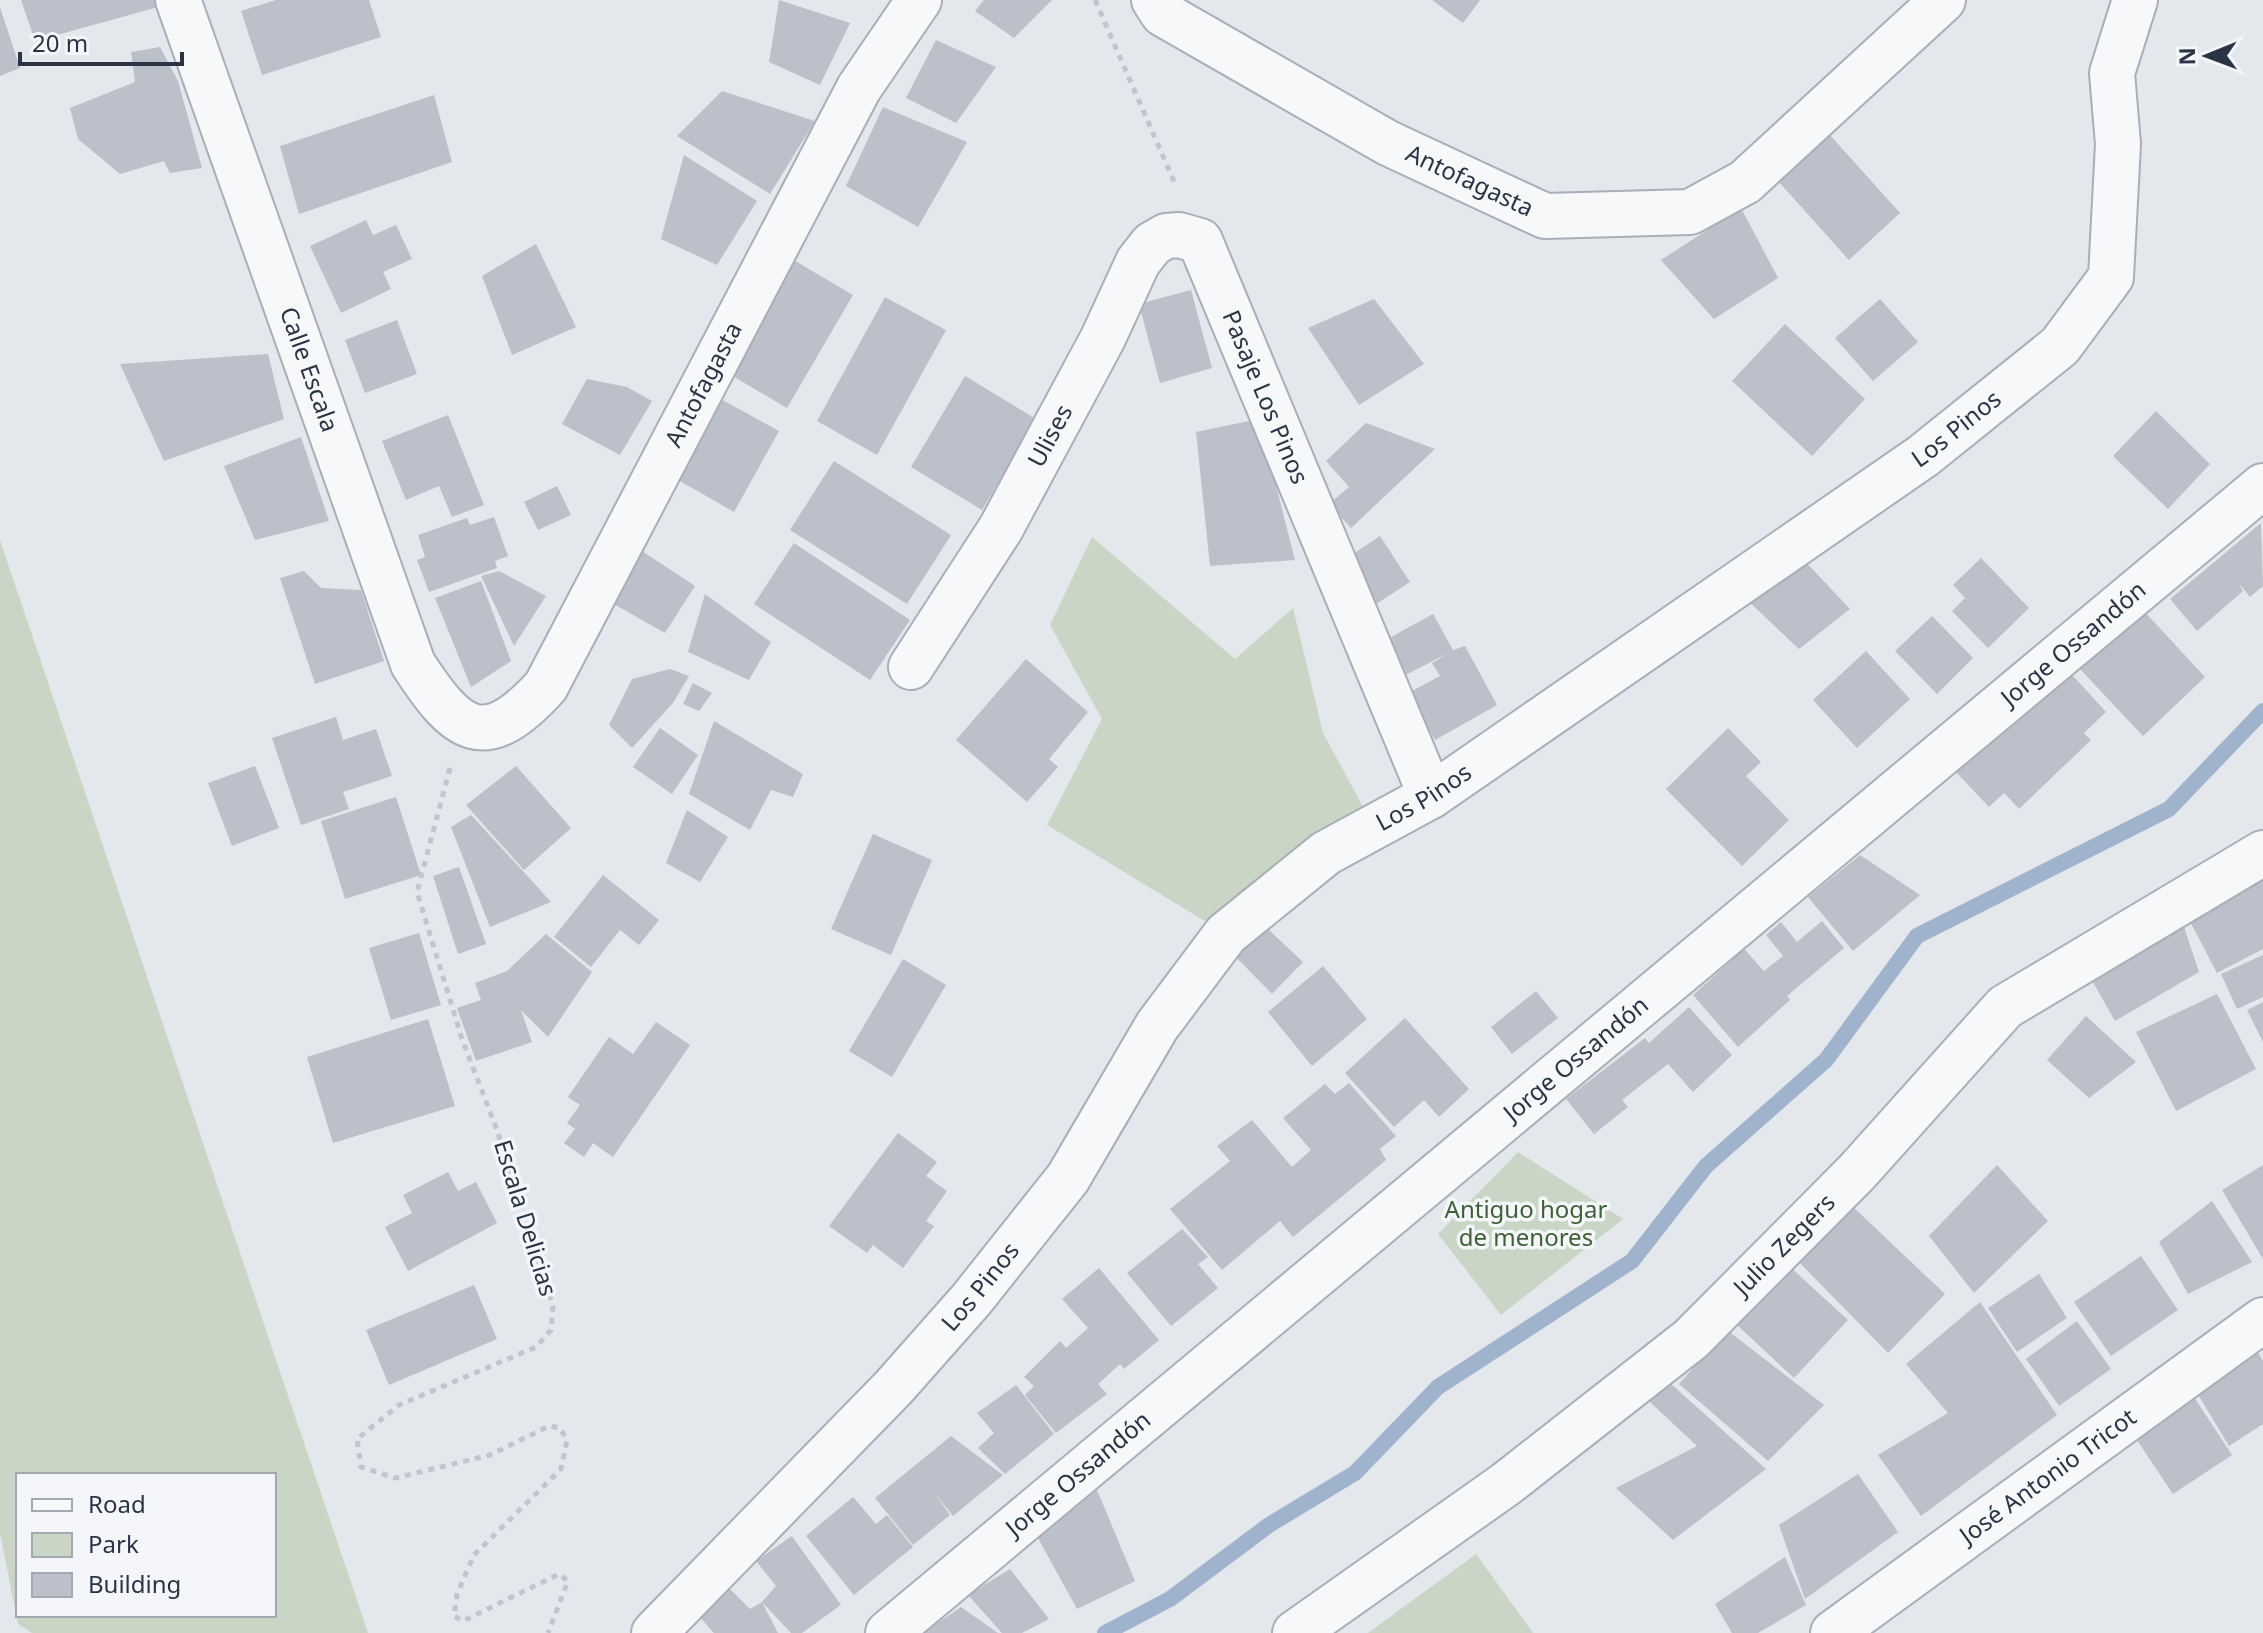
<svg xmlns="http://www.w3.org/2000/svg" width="2263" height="1633" font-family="'Noto Sans',sans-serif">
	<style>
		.green { fill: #c9d6c5; fill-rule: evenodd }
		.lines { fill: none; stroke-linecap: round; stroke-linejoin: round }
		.stream { stroke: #9fb4cc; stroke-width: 16 }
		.building { fill: #bbc0ca }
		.minor-casing { stroke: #a9aeb7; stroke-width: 48 }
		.path { stroke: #c2c5cb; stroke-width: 5; stroke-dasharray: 6 6; stroke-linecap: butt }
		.minor { stroke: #f7f8fa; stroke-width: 44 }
		.labels { text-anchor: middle; stroke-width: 7; stroke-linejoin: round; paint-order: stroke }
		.street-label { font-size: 24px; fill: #2b3445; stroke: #f4f6f9 }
		.park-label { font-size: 24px; fill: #3f6138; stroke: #f4f6f9 }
	</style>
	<rect width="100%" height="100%" fill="#e4e7ec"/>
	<g class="green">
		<polygon points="1092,537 1235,659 1293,608 1323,733 1374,827 1226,934 1047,825 1102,719 1050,625"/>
		<path d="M0,540L368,1633H32L18,1624L0,1533ZM18,1475H274V1615H18Z"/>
		<polygon points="1518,1152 1623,1219 1501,1315 1438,1234"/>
		<polygon points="1476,1554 1533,1633 1368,1633"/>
	</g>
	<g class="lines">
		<polyline class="stream" points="1105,1633 1170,1599 1269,1525 1355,1473 1438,1387 1632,1261 1706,1166 1826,1060 1917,936 2169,809 2263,711"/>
	</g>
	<g class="building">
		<polygon points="21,0 159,0 162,6 35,41"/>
		<polygon points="276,0 369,0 381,37 262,75 241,11"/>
		<polygon points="779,0 850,23 820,85 769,62"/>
		<polygon points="984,0 1052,0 1014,38 975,11"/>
		<polygon points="1432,0 1480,0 1463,23"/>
		<polygon points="0,7 20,68 0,76"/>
		<polygon points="936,40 996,67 956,123 906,98"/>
		<polygon points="160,47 178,81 202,168 170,173 164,161 120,174 78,139 70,108 135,82 131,52"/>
		<polygon points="722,91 815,121 770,194 677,136"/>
		<polygon points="434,95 452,162 299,214 280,146"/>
		<polygon points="883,107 967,142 918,227 846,186"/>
		<polygon points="1820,124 1900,213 1849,260 1769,171"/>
		<polygon points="684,155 757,201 717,265 661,239"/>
		<polygon points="1741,208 1778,278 1714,319 1661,260"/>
		<polygon points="366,220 373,235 396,225 412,259 383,272 391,289 341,313 310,246"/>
		<polygon points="536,244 576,327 512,355 482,276"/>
		<polygon points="790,258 853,295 787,408 724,371"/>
		<polygon points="1191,290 1212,368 1160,383 1139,304"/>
		<polygon points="885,297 946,330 877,455 817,421"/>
		<polygon points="1374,299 1424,364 1359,405 1308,328"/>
		<polygon points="1880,299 1918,342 1873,381 1835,338"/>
		<polygon points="397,320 417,374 365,393 345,340"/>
		<polygon points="1785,324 1865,399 1812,456 1732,381"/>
		<polygon points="268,354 284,419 164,461 120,364"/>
		<polygon points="965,376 1036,419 982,510 911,467"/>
		<polygon points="587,379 627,387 652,401 620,455 562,424"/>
		<polygon points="717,397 779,431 734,512 673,477"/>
		<polygon points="2156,411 2210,464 2168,509 2113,456"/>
		<polygon points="448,415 484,505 452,517 439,486 406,500 382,441"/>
		<polygon points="1259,419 1295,560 1210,566 1196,432"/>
		<polygon points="1366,423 1435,449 1351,528 1329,504 1349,487 1326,461"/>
		<polygon points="301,437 329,521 255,540 224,466"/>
		<polygon points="834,461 951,535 907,604 790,530"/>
		<polygon points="557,486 571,515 538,530 524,502"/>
		<polygon points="494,517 508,556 495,561 497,568 429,592 417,560 425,557 418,535 467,518 470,525"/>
		<polygon points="2261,523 2263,586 2250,597 2238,582 2243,591 2197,631 2170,599"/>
		<polygon points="1380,536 1410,582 1367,610 1338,564"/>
		<polygon points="794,543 910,620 870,680 754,604"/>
		<polygon points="642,551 695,586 665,633 612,603"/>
		<polygon points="1800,556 1850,609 1799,649 1746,599"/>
		<polygon points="1981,558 2029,608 1988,648 1952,611 1965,598 1953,585"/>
		<polygon points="304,571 321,588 361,590 384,661 315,684 280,578"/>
		<polygon points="499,571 546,596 514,646 481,576"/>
		<polygon points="481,581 511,661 471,687 435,598"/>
		<polygon points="705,594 771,642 749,680 688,652"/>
		<polygon points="2143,610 2205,677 2143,736 2080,669"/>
		<polygon points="1433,614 1453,650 1465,646 1497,705 1435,740 1408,693 1440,676 1432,663 1448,653 1398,679 1380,643"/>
		<polygon points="1932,616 1973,658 1937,694 1895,651"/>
		<polygon points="1866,651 1910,699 1857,748 1813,700"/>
		<polygon points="1026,659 1088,712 1049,759 1058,767 1027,802 956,740"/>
		<polygon points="2066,668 2106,712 2084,733 2091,740 2019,809 2004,793 1989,807 1956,772"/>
		<polygon points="670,669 689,676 673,703 632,748 609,725 632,679"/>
		<polygon points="693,683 712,693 699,711 683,704"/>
		<polygon points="336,717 343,740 376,729 392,776 343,792 349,809 301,825 272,738"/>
		<polygon points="714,721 803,774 793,797 771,790 750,830 689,794"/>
		<polygon points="660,728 698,755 672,794 633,767"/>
		<polygon points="1728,728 1761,762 1746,776 1789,820 1742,866 1666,789"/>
		<polygon points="255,766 279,828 232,846 208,783"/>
		<polygon points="516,766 571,828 524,870 466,805"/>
		<polygon points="396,797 421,875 345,899 321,821"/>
		<polygon points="687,810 728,837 700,882 666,863"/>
		<polygon points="471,815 522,870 551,902 490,927 451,827"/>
		<polygon points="873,834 932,860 891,955 831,929"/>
		<polygon points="1860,855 1920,895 1853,951 1808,897"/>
		<polygon points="459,867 486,944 458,954 433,876"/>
		<polygon points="603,875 659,920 639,945 620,930 591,967 554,937"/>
		<polygon points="2263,876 2263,949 2217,973 2184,910"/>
		<polygon points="1822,921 1844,948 1787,996 1790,1000 1738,1047 1693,995 1744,949 1764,971 1783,956 1766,935 1781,922 1797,942"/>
		<polygon points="2183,924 2199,972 2115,1021 2086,970"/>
		<polygon points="1269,930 1303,962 1272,994 1231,952"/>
		<polygon points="419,933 441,1005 391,1020 369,948"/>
		<polygon points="546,934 592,972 548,1037 521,1010 532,1042 476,1061 457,1008 481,1000 475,983 507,971"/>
		<polygon points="2263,955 2263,997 2237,1009 2221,974"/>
		<polygon points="903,959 946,985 892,1077 849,1051"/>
		<polygon points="1323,966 1367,1019 1312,1066 1268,1012"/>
		<polygon points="1536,991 1558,1018 1512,1054 1491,1027"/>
		<polygon points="2217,994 2256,1069 2176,1111 2136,1032"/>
		<polygon points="2263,1002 2263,1042 2247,1010"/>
		<polygon points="1689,1007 1732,1055 1693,1092 1668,1064 1622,1100 1628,1107 1594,1134 1566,1099 1645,1038 1649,1043"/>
		<polygon points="2086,1016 2136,1062 2089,1098 2047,1060"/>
		<polygon points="1405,1018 1469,1089 1439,1117 1424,1100 1394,1127 1345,1073"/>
		<polygon points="428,1019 455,1106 333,1143 307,1057"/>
		<polygon points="656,1022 690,1045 613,1157 593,1143 584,1157 564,1143 575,1129 567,1123 580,1105 568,1097 609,1037 633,1054"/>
		<polygon points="1349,1083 1396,1136 1380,1149 1386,1160 1293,1237 1280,1221 1222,1270 1170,1209 1230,1161 1217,1146 1252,1120 1292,1167 1311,1150 1283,1118 1325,1084 1335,1094"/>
		<polygon points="898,1133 937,1162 926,1176 947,1191 926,1221 934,1226 903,1268 873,1245 867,1253 829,1226"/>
		<polygon points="1997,1165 2048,1221 1974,1293 1929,1236"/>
		<polygon points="2263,1165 2263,1259 2222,1190"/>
		<polygon points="448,1172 458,1191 476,1182 497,1223 408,1271 385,1227 412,1213 403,1195"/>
		<polygon points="2212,1201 2252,1262 2188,1294 2159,1242"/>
		<polygon points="1851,1205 1945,1294 1888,1353 1797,1260"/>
		<polygon points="1182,1229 1208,1257 1198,1264 1218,1288 1171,1326 1127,1273"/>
		<polygon points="2141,1256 2178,1310 2111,1356 2074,1302"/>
		<polygon points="1788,1265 1848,1320 1794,1378 1735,1323"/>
		<polygon points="1099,1268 1159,1340 1124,1369 1120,1364 1098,1384 1107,1394 1056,1433 1025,1395 1034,1386 1024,1377 1060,1341 1066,1348 1088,1328 1062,1299"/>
		<polygon points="2039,1274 2067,1318 2017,1352 1988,1308"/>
		<polygon points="474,1285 497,1339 389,1385 366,1330"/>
		<polygon points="1980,1302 2057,1415 1921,1516 1878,1455 1948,1413 1906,1364"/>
		<polygon points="2077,1321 2111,1369 2059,1406 2026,1359"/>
		<polygon points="1727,1330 1824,1405 1768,1461 1679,1384"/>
		<polygon points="2256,1349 2263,1361 2263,1424 2229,1446 2194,1388"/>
		<polygon points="1671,1384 1766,1469 1673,1540 1616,1488 1697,1446 1649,1401"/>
		<polygon points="1016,1385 1054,1434 1005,1474 978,1448 994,1433 977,1413"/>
		<polygon points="2194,1397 2232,1455 2173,1494 2135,1437"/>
		<polygon points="951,1436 1003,1475 953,1516 933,1491 950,1515 913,1545 875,1498"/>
		<polygon points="1858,1474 1898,1532 1805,1599 1779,1525"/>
		<polygon points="1097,1490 1135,1581 1077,1609 1038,1538"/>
		<polygon points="853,1497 876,1524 887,1515 913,1547 854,1595 806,1536"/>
		<polygon points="792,1536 841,1605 802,1633 791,1633 762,1602 778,1633 714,1633 697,1614 727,1586 750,1609 762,1602 776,1586 756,1561"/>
		<polygon points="1785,1557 1806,1605 1758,1633 1732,1633 1715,1604"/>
		<polygon points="1010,1569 1049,1619 1022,1633 1002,1633 968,1595"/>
		<polygon points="961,1607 998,1633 923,1633"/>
	</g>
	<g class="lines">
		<g class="minor-casing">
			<g id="minor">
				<path id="s1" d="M178,0L413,664C456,730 483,756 546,686L859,88L919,0"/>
				<path id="s2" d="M1154,0L1163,14L1388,143L1545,216L1690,212L1745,182L1943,0"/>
				<path id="s3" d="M911,667L1001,528L1103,338L1138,262L1152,244L1166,236L1179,235L1200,241L1431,796"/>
				<path id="s4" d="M654,1633L894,1387L971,1300L1068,1178L1157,1026L1226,934L1326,853L1431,796L1923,456L2060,346L2111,277L2118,144L2112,73L2135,0"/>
				<path id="s5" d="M888,1633L2263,486"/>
				<path id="s6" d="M1295,1633L1506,1484L1691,1339L1857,1172L2005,1007L2263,853"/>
				<path id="s7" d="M1833,1633L2263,1320"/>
			</g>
		</g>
		<g class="path">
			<polyline points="1095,0 1176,186"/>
			<polyline points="450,768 417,892 462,1039 497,1130 553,1306 551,1330 536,1347 399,1405 357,1439 361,1467 395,1478 490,1455 549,1426 560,1428 567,1440 561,1469 474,1555 457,1594 454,1616 463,1621 559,1574 568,1581 548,1633"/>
		</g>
		<use href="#minor" class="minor"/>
	</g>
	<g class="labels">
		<g class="street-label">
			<text dy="8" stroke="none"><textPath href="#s2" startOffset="366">Antofagasta</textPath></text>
			<text dy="8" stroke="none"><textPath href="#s1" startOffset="392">Calle Escala</textPath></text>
			<text dy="8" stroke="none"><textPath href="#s1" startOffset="1220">Antofagasta</textPath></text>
			<text dy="8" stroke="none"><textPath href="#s3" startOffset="708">Pasaje Los Pinos</textPath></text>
			<text dy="8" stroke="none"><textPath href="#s4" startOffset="1796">Los Pinos</textPath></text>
			<text dy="8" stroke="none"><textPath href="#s3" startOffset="270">Ulises</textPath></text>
			<text dy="8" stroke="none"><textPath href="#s5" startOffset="1544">Jorge Ossandón</textPath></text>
			<text dy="8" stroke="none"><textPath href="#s4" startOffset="1148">Los Pinos</textPath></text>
			<text dy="8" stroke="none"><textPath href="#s5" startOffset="896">Jorge Ossandón</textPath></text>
			<text transform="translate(525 1218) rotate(73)" y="8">Escala Delicias</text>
			<text dy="8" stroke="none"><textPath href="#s6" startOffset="626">Julio Zegers</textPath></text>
			<text dy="8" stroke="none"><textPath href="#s4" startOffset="476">Los Pinos</textPath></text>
			<text dy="8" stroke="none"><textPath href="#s5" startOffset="248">Jorge Ossandón</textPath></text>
			<text dy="8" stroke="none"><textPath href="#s7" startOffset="266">José Antonio Tricot</textPath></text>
		</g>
		<g class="park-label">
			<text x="1526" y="1218">Antiguo hogar<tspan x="1526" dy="28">de menores</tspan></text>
		</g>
	</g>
	<rect x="16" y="1473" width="260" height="144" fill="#f4f6f9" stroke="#a4a8b1" stroke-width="2"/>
	<rect x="32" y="1499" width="40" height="12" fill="#f7f8fa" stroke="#a4a8b1" stroke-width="2"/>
	<text x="88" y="1513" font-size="24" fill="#2b3445">Road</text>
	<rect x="32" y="1533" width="40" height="24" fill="#c9d6c5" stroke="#a4a8b1" stroke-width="2"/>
	<text x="88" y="1553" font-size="24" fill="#2b3445">Park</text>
	<rect x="32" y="1573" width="40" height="24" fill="#bbc0ca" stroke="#a4a8b1" stroke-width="2"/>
	<text x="88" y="1593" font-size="24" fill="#2b3445">Building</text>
	<g transform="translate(2207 56) rotate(269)" stroke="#f4f6f9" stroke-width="6" paint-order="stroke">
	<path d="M0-6L14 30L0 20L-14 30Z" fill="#2b3445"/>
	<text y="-12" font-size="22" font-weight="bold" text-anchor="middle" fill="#2b3445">N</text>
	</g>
	<path d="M20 52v12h162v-12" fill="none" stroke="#2b3445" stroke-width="4"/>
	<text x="32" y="52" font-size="24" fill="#2b3445" stroke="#f4f6f9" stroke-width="6" paint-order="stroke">20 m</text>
</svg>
